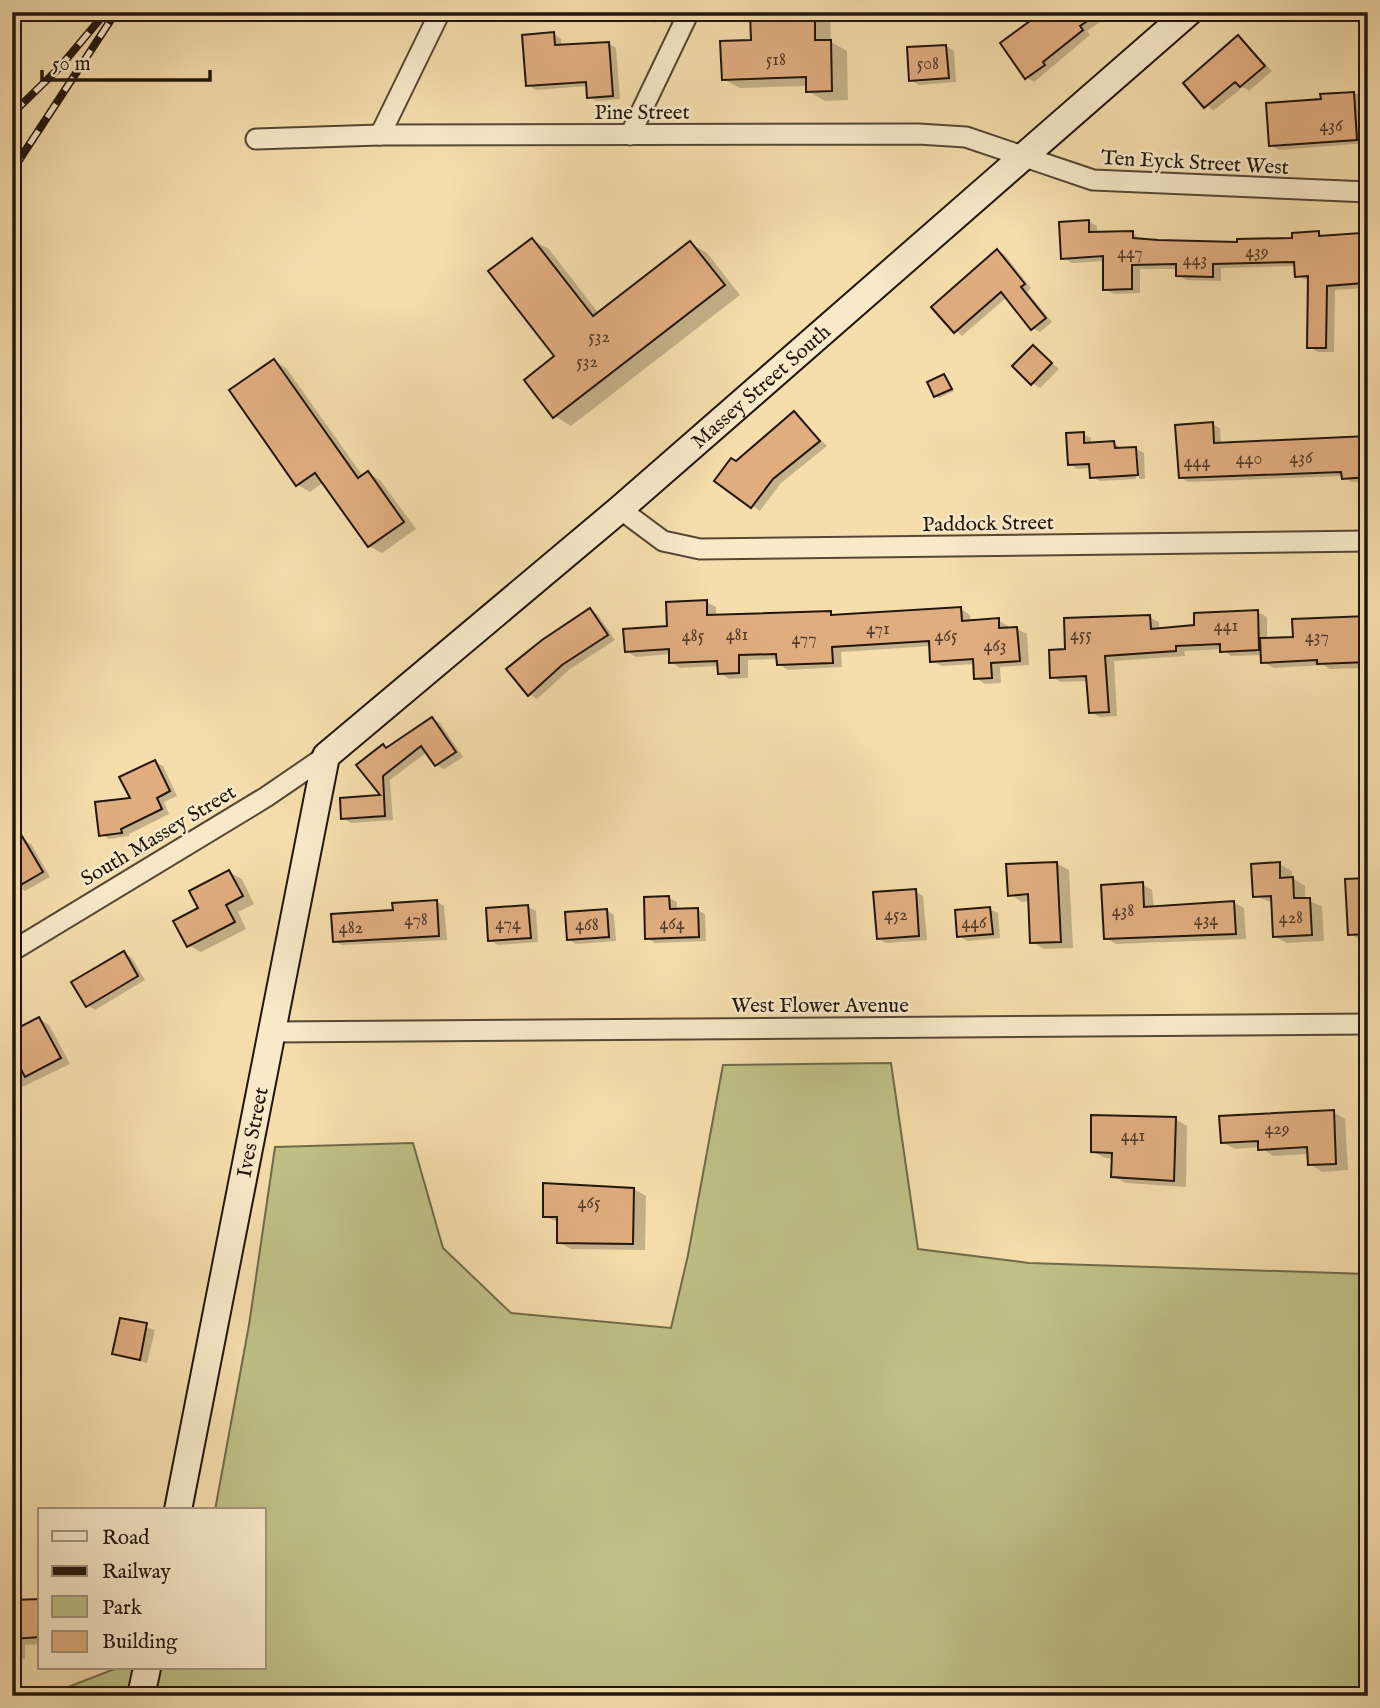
<svg xmlns="http://www.w3.org/2000/svg" width="1380" height="1708" font-family="'IM FELL English',serif">
	<style>
		.green { fill: #bfc087; stroke: #706a4a; stroke-width: 2 }
		.shadow { fill: #0003; fill-rule: evenodd }
		.building { fill: #e0ad7f; stroke: #21150d; stroke-width: 2 }
		.lines { fill: none; stroke-linecap: round; stroke-linejoin: round }
		.street-casing { stroke: #564735; stroke-width: 23 }
		.secondary-casing { stroke: #21150d; stroke-width: 30 }
		.street { stroke: #f8e9c9; stroke-width: 19 }
		.secondary { stroke: #f8e9c9; stroke-width: 26 }
		.rail-casing { stroke: #21150d; stroke-width: 8 }
		.rail { stroke: #f8e9c9; stroke-width: 5; stroke-dasharray: 16; stroke-linecap: butt }
		.labels { text-anchor: middle; stroke-width: 5; stroke-linejoin: round; paint-order: stroke }
		.number-label { font-size: 18px; fill: #513b2a }
		.street-label { font-size: 21px; fill: #21150d; stroke: #f8e9c9 }
	</style>
	<rect width="100%" height="100%" fill="#f5ddac"/>
	<filter id="stains"><feTurbulence type="fractalNoise" baseFrequency=".00286" numOctaves="4"/><feColorMatrix values="0 0 0 0 .2 0 0 0 0 .09 0 0 0 0 .02 0 0 0 .5 -.17"/></filter>
	<radialGradient id="worn" r=".72"><stop offset=".6" stop-color="#630" stop-opacity="0"/><stop offset="1" stop-color="#630" stop-opacity=".3"/></radialGradient>
	<polygon class="green" points="891,1063 918,1249 1029,1263 1368,1274 1368,1696 45,1696 117,1668 264,1668 264,1510 215,1510 249,1325 275,1147 413,1143 443,1248 511,1313 671,1328 688,1255 723,1065"/>
	<g class="shadow">
		<polygon points="635,12 660,12 655,23"/>
		<polygon points="752,12 830,12 831,42 847,51 848,100 825,101 808,91 808,86 740,88 723,79 752,41"/>
		<polygon points="1043,12 1115,12 1087,31 1090,35 1034,82 1026,77"/>
		<polygon points="1298,12 1325,12 1307,20"/>
		<polygon points="554,34 561,39 562,47 608,43 616,48 620,99 597,101 589,97 588,86 536,90 528,85"/>
		<polygon points="1238,37 1272,71 1249,91 1243,87 1213,111 1186,83"/>
		<polygon points="946,46 954,51 956,82 919,85 911,80"/>
		<polygon points="1368,93 1368,143 1279,150 1271,145 1323,101 1322,96"/>
		<polygon points="1088,221 1097,226 1097,233 1133,233 1141,241 1239,244 1294,240 1318,233 1326,237 1360,235 1368,239 1368,288 1335,290 1334,352 1318,352 1309,347 1310,281 1297,276 1296,266 1221,268 1221,281 1186,280 1178,275 1178,269 1140,269 1140,293 1114,294 1105,289 1105,261 1072,263 1063,258"/>
		<polygon points="532,240 549,249 599,314 690,243 707,253 740,295 571,426 555,416 557,356"/>
		<polygon points="998,251 1005,255 1031,288 1027,292 1052,322 1040,332 1032,328 1007,297 962,336 933,307"/>
		<polygon points="1033,347 1059,369 1040,388 1032,383"/>
		<polygon points="274,361 286,368 363,476 368,473 380,480 416,529 382,553 369,546 324,482 310,492 298,485"/>
		<polygon points="944,376 954,391 939,398 935,396"/>
		<polygon points="794,414 827,446 781,483 760,511 716,480"/>
		<polygon points="1212,424 1220,428 1221,444 1368,437 1368,481 1351,482 1343,476 1188,482 1181,477"/>
		<polygon points="1083,434 1091,438 1091,444 1114,443 1122,449 1136,449 1144,453 1145,479 1139,479 1138,451 1134,451 1136,479 1100,481 1092,477 1091,468 1077,469 1070,464"/>
		<polygon points="706,602 716,607 716,616 831,613 836,617 961,609 970,615 971,622 998,620 1008,626 1008,629 1017,629 1027,634 1029,665 1000,667 1001,683 985,684 976,678 975,664 942,666 932,661 931,646 841,652 842,667 788,670 779,664 778,659 748,660 748,678 729,679 720,673 719,666 680,668 671,662 671,654 636,657 626,651"/>
		<polygon points="591,610 598,615 615,640 570,669 537,699 529,694"/>
		<path d="M1257,612L1267,617V640L1295,638L1368,617V680L1363,678V668L1330,669L1323,665L1274,668L1263,662L1262,655L1231,656L1222,649L1184,651L1185,656L1114,661L1117,716L1100,717L1090,712L1088,681L1061,682L1052,677L1067,651L1149,617L1159,622V630L1196,627ZM1253,645L1262,650V654L1251,647Z"/>
		<polygon points="432,719 440,723 463,757 444,769 436,765 427,752 390,780 393,820 351,823 343,818 383,797 359,765 383,746 388,749"/>
		<polygon points="155,762 163,766 177,796 164,802 169,814 129,834 129,836 109,839 101,834 132,799"/>
		<polygon points="23,840 31,844 50,877 25,891 17,886"/>
		<polygon points="1056,863 1069,870 1073,948 1044,949 1032,942 1030,901 1022,902 1010,894"/>
		<polygon points="1279,864 1292,871 1292,878 1305,886 1305,900 1322,906 1324,941 1287,943 1274,936 1273,903 1255,896"/>
		<polygon points="229,872 242,879 254,904 238,912 246,929 201,952 188,945 200,909"/>
		<polygon points="1368,879 1368,941 1362,941 1350,934"/>
		<polygon points="1142,884 1152,890 1154,908 1233,902 1244,908 1246,939 1116,944 1106,938"/>
		<polygon points="915,891 923,896 927,940 886,943 878,938"/>
		<polygon points="669,898 677,902 677,911 697,910 705,914 706,941 655,943 647,938"/>
		<polygon points="436,901 444,906 447,940 342,945 334,941 395,911"/>
		<polygon points="528,907 536,911 538,942 498,945 490,940"/>
		<polygon points="990,909 998,913 1000,938 967,941 959,936"/>
		<polygon points="606,910 614,915 616,941 576,944 568,939"/>
		<polygon points="124,953 132,958 145,980 95,1010 87,1005"/>
		<polygon points="39,1019 49,1025 70,1064 12,1092 12,1034"/>
		<polygon points="1333,1112 1345,1119 1348,1170 1322,1172 1310,1164 1309,1154 1273,1156 1260,1147 1235,1149 1222,1142"/>
		<polygon points="1175,1119 1187,1126 1186,1187 1126,1183 1113,1176 1114,1159 1105,1158 1092,1151"/>
		<polygon points="634,1189 646,1196 645,1250 571,1249 558,1242 559,1223 545,1216"/>
		<polygon points="121,1320 155,1330 147,1363 114,1353"/>
		<polygon points="40,1600 40,1644 25,1645 25,1659 12,1660 12,1602"/>
	</g>
	<g class="building">
		<polygon points="750,12 815,12 815,40 831,40 832,91 806,92 806,77 722,80 720,41 751,40"/>
		<polygon points="1042,12 1101,12 1080,26 1083,30 1043,62 1045,65 1025,79 1000,43"/>
		<polygon points="554,32 555,45 609,42 613,96 587,98 586,82 526,86 522,35"/>
		<polygon points="1238,35 1265,66 1240,87 1235,82 1204,108 1183,83"/>
		<polygon points="946,45 949,78 909,81 907,47"/>
		<polygon points="1354,92 1357,140 1269,146 1266,103 1321,99 1320,94"/>
		<polygon points="1089,220 1089,232 1133,231 1133,238 1158,240 1237,242 1237,239 1292,238 1292,233 1319,231 1319,236 1361,233 1364,283 1327,286 1326,348 1307,348 1308,276 1295,277 1294,262 1213,264 1213,277 1176,276 1176,264 1132,265 1132,289 1103,290 1103,256 1061,259 1059,222"/>
		<polygon points="532,238 593,316 690,241 725,285 553,418 524,380 554,356 488,271"/>
		<polygon points="997,249 1025,284 1021,287 1046,318 1031,330 1001,292 954,333 931,307"/>
		<polygon points="1033,345 1052,363 1031,385 1012,366"/>
		<polygon points="274,359 358,478 368,471 404,522 368,547 315,473 296,486 229,390"/>
		<polygon points="944,374 952,389 934,397 927,382"/>
		<polygon points="794,411 820,441 773,479 751,508 714,481 731,458 736,461"/>
		<polygon points="1213,422 1214,443 1368,436 1368,477 1342,479 1341,472 1179,478 1175,425"/>
		<polygon points="1084,432 1084,443 1114,441 1115,448 1136,447 1138,475 1090,478 1089,464 1068,465 1066,433"/>
		<polygon points="707,600 707,615 831,611 831,615 961,607 962,621 999,618 999,628 1017,627 1020,661 991,663 992,678 974,679 973,659 930,662 929,641 832,647 833,663 777,665 776,654 739,655 739,673 718,674 717,661 669,663 669,649 625,652 623,629 667,626 666,602"/>
		<polygon points="590,608 608,635 562,665 528,696 506,669 542,640"/>
		<polygon points="1258,610 1259,650 1220,652 1220,644 1176,646 1176,651 1105,656 1109,712 1089,713 1086,676 1050,678 1049,650 1065,649 1064,618 1150,615 1151,629 1194,625 1194,613"/>
		<polygon points="1368,616 1368,662 1317,664 1317,660 1261,663 1260,638 1293,637 1292,619"/>
		<polygon points="432,717 456,752 435,766 421,746 383,776 385,816 341,819 340,798 380,795 356,765 383,744 386,748"/>
		<polygon points="155,760 170,791 157,798 162,809 121,829 122,833 99,836 95,802 130,798 119,777"/>
		<polygon points="12,819 43,872 12,890"/>
		<polygon points="1057,862 1061,942 1030,943 1028,894 1008,896 1006,864"/>
		<polygon points="1280,862 1280,878 1293,877 1294,898 1310,898 1312,935 1273,937 1271,896 1253,897 1251,864"/>
		<polygon points="229,870 243,896 226,905 235,922 187,947 173,921 198,908 189,891"/>
		<polygon points="1368,878 1368,934 1348,935 1345,879"/>
		<polygon points="1143,882 1144,907 1234,901 1236,934 1104,939 1101,885"/>
		<polygon points="916,889 919,936 877,939 873,892"/>
		<polygon points="669,896 670,909 698,908 699,937 645,939 644,897"/>
		<polygon points="437,900 439,936 333,942 331,914 393,910 392,903"/>
		<polygon points="528,905 531,938 488,941 486,908"/>
		<polygon points="990,907 993,934 957,937 955,910"/>
		<polygon points="607,909 609,937 567,940 565,912"/>
		<polygon points="124,951 138,976 86,1007 71,982"/>
		<polygon points="39,1017 61,1058 25,1077 12,1052 12,1031"/>
		<polygon points="1334,1110 1336,1164 1308,1165 1307,1147 1258,1150 1258,1141 1221,1143 1219,1116"/>
		<polygon points="1091,1115 1176,1117 1174,1181 1111,1177 1112,1153 1091,1152"/>
		<polygon points="543,1183 634,1188 633,1244 557,1243 557,1217 543,1217"/>
		<polygon points="120,1318 147,1323 140,1360 112,1354"/>
		<polygon points="40,1599 40,1637 12,1639 12,1600"/>
	</g>
	<g class="lines">
		<g class="street-casing">
			<g id="street">
				<polyline points="380,135 440,12"/>
				<polyline points="630,135 689,12"/>
				<polyline points="256,139 380,135 918,134 966,137 1093,180 1368,192"/>
				<polyline points="620,509 663,541 700,549 1368,541"/>
				<polyline points="12,951 266,797 326,756"/>
				<polyline points="273,1032 1368,1024"/>
			</g>
		</g>
		<g class="secondary-casing">
			<g id="secondary">
				<path id="s1" d="M178,1510L326,756L620,509L1189,12"/>
				<polyline points="141,1696 147,1668"/>
			</g>
		</g>
		<use href="#street" class="street"/>
		<use href="#secondary" class="secondary"/>
		<g class="rail-casing">
			<g id="rail">
				<polyline points="12,114 59,68 106,12"/>
				<polyline points="12,171 116,12"/>
			</g>
		</g>
		<use href="#rail" class="rail"/>
	</g>
	<g class="labels">
		<g class="number-label">
			<text x="776" y="65">518</text>
			<text x="928" y="69">508</text>
			<text x="1331" y="131">436</text>
			<text x="1257" y="257">439</text>
			<text x="1130" y="258">447</text>
			<text x="1195" y="265">443</text>
			<text x="599" y="342">532</text>
			<text x="587" y="367">532</text>
			<text x="1301" y="463">436</text>
			<text x="1249" y="464">440</text>
			<text x="1197" y="467">444</text>
			<text x="1226" y="631">441</text>
			<text x="878" y="634">471</text>
			<text x="737" y="640">481</text>
			<text x="1081" y="640">455</text>
			<text x="693" y="641">485</text>
			<text x="946" y="641">465</text>
			<text x="1317" y="642">437</text>
			<text x="804" y="644">477</text>
			<text x="995" y="651">463</text>
			<text x="1123" y="916">438</text>
			<text x="896" y="920">452</text>
			<text x="1291" y="923">428</text>
			<text x="416" y="925">478</text>
			<text x="1206" y="925">434</text>
			<text x="974" y="928">446</text>
			<text x="508" y="929">474</text>
			<text x="672" y="929">464</text>
			<text x="587" y="930">468</text>
			<text x="351" y="933">482</text>
			<text x="1277" y="1134">429</text>
			<text x="1133" y="1141">441</text>
			<text x="589" y="1208">465</text>
		</g>
		<g class="street-label">
			<text x="642" y="119">Pine Street</text>
			<text transform="translate(1195 162) rotate(3)" y="7">Ten Eyck Street West</text>
			<text dy="7" stroke="none"><textPath href="#s1" startOffset="1339">Massey Street South</textPath></text>
			<text transform="translate(988 523) rotate(-1)" y="7">Paddock Street</text>
			<text transform="translate(158 835) rotate(-31)" y="7">South Massey Street</text>
			<text x="820" y="1012">West Flower Avenue</text>
			<text dy="7" stroke="none"><textPath href="#s1" startOffset="385">Ives Street</textPath></text>
		</g>
	</g>
	<rect width="1380" height="1708" fill="none" stroke="#f5ddac" stroke-width="42"/>
	<rect x="14" y="14" width="1352" height="1680" fill="none" stroke="#21150d" stroke-width="3.5"/>
	<rect x="21" y="21" width="1338" height="1666" fill="none" stroke="#21150d" stroke-width="2"/>
	<rect x="38" y="1508" width="228" height="161" fill="#f8e9c9" stroke="#a2947e" stroke-width="2"/>
	<rect x="52" y="1531" width="35" height="10" fill="#f8e9c9" stroke="#a2947e" stroke-width="2"/>
	<text x="102" y="1544" font-size="21" fill="#21150d">Road</text>
	<rect x="52" y="1566" width="35" height="10" fill="#21150d" stroke="#a2947e" stroke-width="2"/>
	<text x="102" y="1578" font-size="21" fill="#21150d">Railway</text>
	<rect x="52" y="1596" width="35" height="21" fill="#bfc087" stroke="#a2947e" stroke-width="2"/>
	<text x="102" y="1614" font-size="21" fill="#21150d">Park</text>
	<rect x="52" y="1631" width="35" height="21" fill="#e0ad7f" stroke="#a2947e" stroke-width="2"/>
	<text x="102" y="1648" font-size="21" fill="#21150d">Building</text>
	<path d="M42 70v10h168v-10" fill="none" stroke="#21150d" stroke-width="3.5"/>
	<text x="52" y="70" font-size="21" fill="#21150d" stroke="#f8e9c9" stroke-width="5" paint-order="stroke">50 m</text>
	<rect width="100%" height="100%" filter="url(#stains)"/>
	<rect width="100%" height="100%" fill="url(#worn)"/>
</svg>
